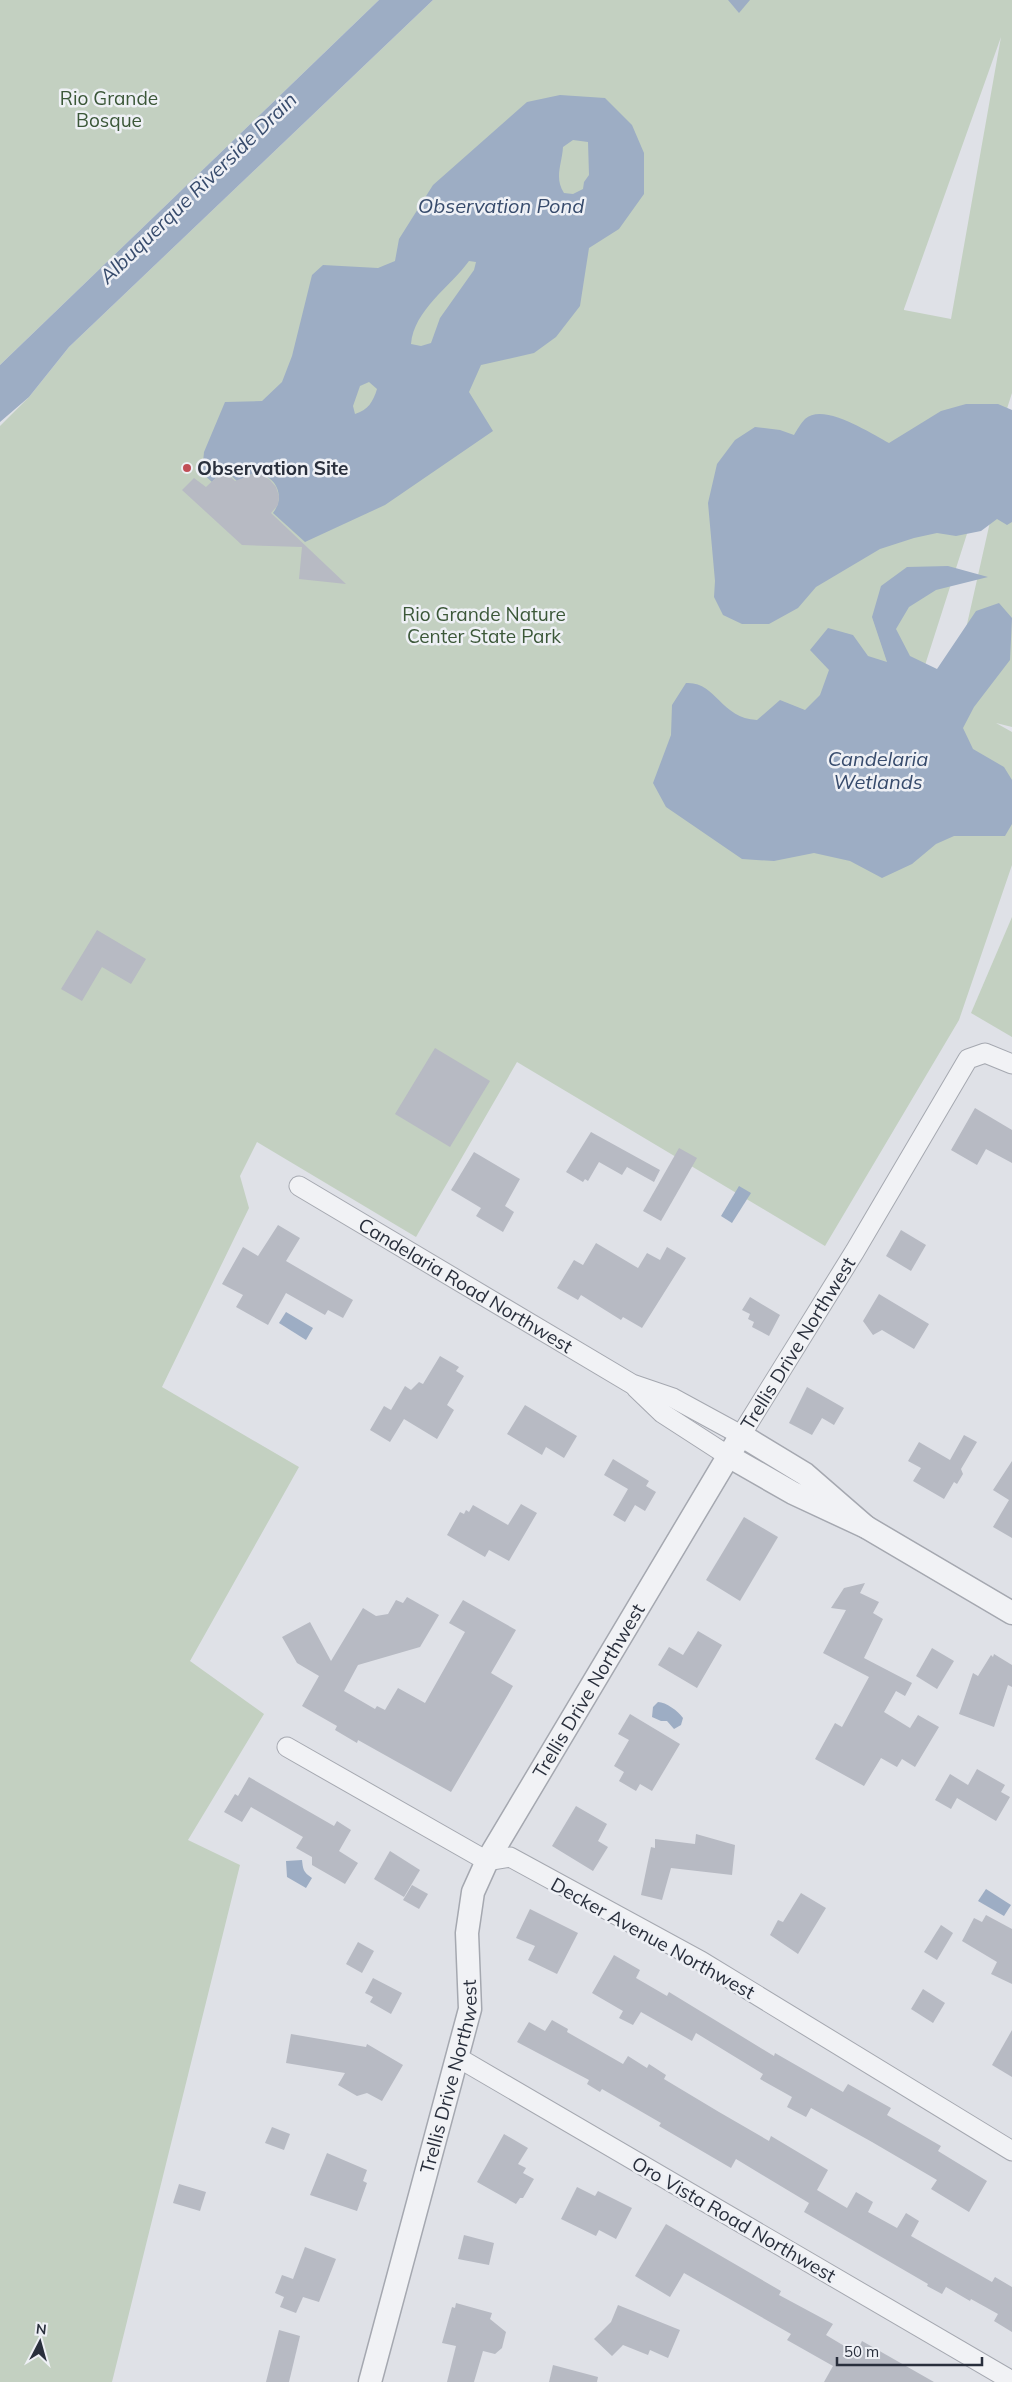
<svg xmlns="http://www.w3.org/2000/svg" width="1012" height="2382" font-family="Mulish,sans-serif">
	<style>
		.green { fill: #c3d0c1; fill-rule: evenodd }
		.water { fill: #9dadc4; fill-rule: evenodd }
		.building { fill: #b7bac3 }
		.lines { fill: none; stroke-linecap: round; stroke-linejoin: round }
		.minor-casing { stroke: #a5a8b0; stroke-width: 21 }
		.tertiary-casing { stroke: #a5a8b0; stroke-width: 25 }
		.minor { stroke: #f1f2f5; stroke-width: 19 }
		.tertiary { stroke: #f1f2f5; stroke-width: 22 }
		.poi-dot { fill: #c14e56; stroke: #eef0f5; stroke-width: 2 }
		.labels { text-anchor: middle; stroke-width: 5; stroke-linejoin: round; paint-order: stroke }
		.park-label { font-size: 19px; fill: #3b5738; stroke: #eef0f5 }
		.poi-label { font-size: 19px; font-weight: bold; fill: #292f3c; stroke: #eef0f5; text-anchor: start }
		.street-label { font-size: 19px; fill: #292f3c; stroke: #eef0f5 }
		.water-label { font-size: 20px; font-style: italic; fill: #374b6c; stroke: #eef0f5 }
	</style>
	<rect width="100%" height="100%" fill="#dfe1e7"/>
	<g class="green">
		<polygon points="0,0 379,0 0,365"/>
		<path d="M433,0H1012V393L919,684L950,700L1012,424V727L996,723L1012,732V865L959,1020L825,1246L517,1062L416,1237L257,1142L240,1176L249,1208L162,1387L299,1467L190,1661L264,1714L188,1840L240,1865L112,2382H0V426L29,397L69,347ZM1001,37L951,319L904,310V309Z"/>
		<polygon points="1012,917 1012,1037 971,1013"/>
	</g>
	<g class="water">
		<polygon points="379,0 433,0 69,347 29,397 0,422 0,365"/>
		<polygon points="728,0 750,0 739,13"/>
		<path d="M560,95L605,98L632,125L644,153V194L619,229L589,248L580,306L556,337L534,353L481,365L469,392L493,431L385,505L305,542L273,513C292,488 261,460 238,482L224,469L212,482L202,473L204,452L225,402L262,401L282,382L292,356L312,275L323,265L378,268L395,261L399,239L433,185L527,102ZM573,140L588,142L589,175L584,182L583,189L573,194L564,193C554,178 562,164 563,147ZM469,261L476,262L474,270L440,318L431,343L421,346L411,344C414,310 450,287 469,261ZM369,382L377,389C373,402 368,410 355,414L353,406L360,386Z"/>
		<path d="M966,404H998L1012,410V522L1007,525L997,519L981,531L956,536L937,533L914,538L880,549L816,587L798,608L769,624H742L723,615L714,597L715,581L708,503L717,464L735,440L755,427L780,430L794,435C797,430 801,423 805,419C824,402 871,434 889,443L941,411Z"/>
		<path d="M948,566L988,577L936,590L909,607L896,629L910,656L937,669L976,611L999,603L1012,618L1010,660L974,707L963,728L973,749L1004,767L1012,780V824L1005,836H954L936,844L912,864L882,878L850,861L814,853L774,861L742,859L666,807L653,783L671,735L672,705L686,683C716,681 720,718 757,720L780,700L805,710L820,695L829,670L810,650L828,628L853,635L868,656L887,662L872,617L881,586L907,567Z"/>
		<polygon points="739,1186 751,1193 732,1223 721,1216"/>
		<polygon points="286,1312 313,1328 306,1340 279,1323"/>
		<path d="M658,1702C666,1702 678,1711 683,1718L681,1725L674,1729L667,1721H661L652,1717L653,1707Z"/>
		<path d="M302,1860C303,1869 303,1872 312,1878L306,1888L287,1877L286,1861Z"/>
		<polygon points="986,1889 1011,1905 1004,1916 978,1901"/>
	</g>
	<g class="building">
		<polygon points="224,470 235,481 253,474 262,475 270,480 276,487 279,496 278,505 271,513 346,584 299,579 302,547 242,545 182,490 194,478 206,487"/>
		<polygon points="97,930 146,959 131,984 102,967 82,1001 61,989"/>
		<polygon points="435,1048 490,1081 450,1147 395,1114"/>
		<polygon points="975,1108 1012,1130 1012,1163 986,1149 977,1165 951,1150"/>
		<polygon points="591,1132 660,1170 654,1182 627,1167 622,1175 599,1162 588,1181 585,1179 583,1182 566,1172"/>
		<polygon points="679,1148 697,1158 661,1221 643,1211"/>
		<polygon points="474,1152 520,1179 505,1206 514,1212 503,1232 476,1216 481,1208 451,1190"/>
		<polygon points="278,1225 300,1238 286,1261 353,1300 343,1318 328,1310 325,1315 286,1293 268,1325 236,1307 243,1295 222,1284 243,1247 258,1256"/>
		<polygon points="901,1230 926,1245 911,1271 886,1256"/>
		<polygon points="596,1243 638,1268 647,1253 660,1260 667,1247 686,1258 642,1328 623,1317 621,1320 581,1295 578,1300 557,1288 574,1260 583,1265"/>
		<polygon points="879,1294 929,1324 914,1349 882,1330 873,1335 863,1321"/>
		<polygon points="750,1297 780,1315 769,1336 752,1327 754,1322 748,1319 750,1314 742,1310"/>
		<polygon points="440,1356 459,1367 456,1371 464,1376 447,1405 454,1410 437,1439 404,1419 390,1442 370,1430 384,1406 391,1410 405,1386 411,1390 419,1382 423,1384"/>
		<polygon points="807,1387 844,1408 834,1425 822,1418 812,1435 789,1423"/>
		<polygon points="525,1405 577,1436 564,1458 546,1447 542,1455 507,1434"/>
		<polygon points="964,1435 977,1442 961,1469 963,1474 957,1484 954,1482 944,1499 913,1481 921,1468 908,1461 919,1442 950,1460"/>
		<polygon points="613,1459 649,1481 646,1486 656,1492 645,1511 635,1505 625,1522 613,1515 628,1489 604,1475"/>
		<polygon points="1012,1461 1012,1538 993,1527 1009,1500 993,1490"/>
		<polygon points="521,1504 537,1513 509,1561 489,1550 485,1557 447,1535 460,1512 464,1514 466,1510 469,1512 473,1505 508,1525"/>
		<polygon points="744,1517 778,1537 740,1601 706,1580"/>
		<polygon points="865,1583 860,1593 879,1602 873,1613 883,1619 864,1658 912,1683 905,1696 896,1691 884,1712 910,1728 918,1715 939,1727 915,1767 902,1759 897,1767 881,1758 864,1786 815,1759 835,1723 842,1727 869,1677 823,1653 846,1610 831,1608 844,1588"/>
		<polygon points="407,1597 439,1615 420,1647 358,1665 344,1691 375,1709 377,1706 385,1710 398,1688 425,1703 465,1632 449,1623 463,1600 516,1630 491,1673 513,1686 451,1792 358,1740 357,1743 335,1730 337,1726 302,1706 319,1676 297,1663 282,1637 310,1622 331,1661 363,1608 376,1616 388,1614 396,1600 403,1603"/>
		<polygon points="698,1631 722,1645 697,1688 658,1665 669,1647 683,1655"/>
		<polygon points="932,1648 954,1661 937,1689 916,1676"/>
		<polygon points="994,1654 1012,1665 1012,1687 1008,1685 994,1727 959,1714 973,1673 978,1676 991,1655 993,1657"/>
		<polygon points="630,1714 680,1744 652,1791 640,1784 636,1791 619,1781 624,1772 614,1766 629,1740 618,1734"/>
		<polygon points="977,1769 1005,1785 1001,1792 1010,1797 996,1821 957,1798 951,1809 935,1800 950,1774 968,1785"/>
		<polygon points="249,1777 334,1826 337,1821 351,1830 339,1851 358,1863 345,1884 312,1865 312,1857 296,1848 303,1837 251,1807 242,1822 224,1812 235,1794 238,1796"/>
		<polygon points="576,1806 607,1824 598,1841 608,1847 593,1871 552,1846"/>
		<polygon points="696,1834 735,1845 732,1875 671,1868 662,1900 641,1895 651,1847 655,1848 655,1839 695,1844"/>
		<polygon points="390,1851 420,1870 404,1897 374,1879"/>
		<polygon points="412,1885 428,1894 419,1909 403,1900"/>
		<polygon points="801,1893 826,1908 798,1954 770,1935 778,1920 783,1922"/>
		<polygon points="530,1909 578,1933 557,1974 528,1960 535,1946 516,1938"/>
		<polygon points="986,1915 1012,1929 1012,1984 991,1974 997,1962 962,1941 974,1918 982,1922"/>
		<polygon points="941,1925 953,1933 937,1960 924,1952"/>
		<polygon points="358,1942 374,1951 362,1973 346,1964"/>
		<polygon points="614,1955 640,1970 636,1978 667,1996 669,1992 774,2056 775,2053 843,2092 848,2084 891,2108 887,2115 941,2146 938,2151 987,2181 969,2212 931,2189 937,2180 872,2142 811,2108 806,2117 787,2107 792,2097 760,2079 763,2074 696,2033 692,2041 641,2012 633,2025 619,2018 623,2011 592,1993"/>
		<polygon points="373,1978 402,1993 391,2014 370,2002 373,1997 365,1993"/>
		<polygon points="923,1989 945,2003 933,2023 911,2009"/>
		<polygon points="552,2020 568,2029 567,2032 623,2064 628,2056 647,2068 649,2064 666,2075 664,2079 719,2112 769,2141 771,2136 828,2170 817,2190 847,2208 856,2192 873,2202 868,2212 897,2228 906,2213 919,2221 911,2236 992,2282 995,2277 1012,2287 1012,2332 994,2321 998,2314 971,2299 970,2301 946,2287 942,2294 927,2286 928,2284 804,2212 809,2203 736,2159 731,2168 659,2126 661,2123 602,2089 600,2092 587,2084 589,2080 517,2042 529,2022 545,2031"/>
		<polygon points="1012,2030 1012,2077 992,2065"/>
		<polygon points="291,2034 366,2047 367,2044 403,2065 382,2101 367,2093 357,2096 338,2085 345,2073 286,2063"/>
		<polygon points="272,2127 290,2134 284,2150 265,2143"/>
		<polygon points="504,2134 528,2148 518,2164 526,2168 523,2173 534,2179 523,2198 520,2198 516,2204 477,2182"/>
		<polygon points="327,2153 367,2170 363,2181 367,2183 357,2211 310,2195"/>
		<polygon points="179,2184 206,2192 200,2211 173,2203"/>
		<polygon points="577,2187 595,2196 598,2191 632,2208 616,2239 599,2230 596,2236 561,2219"/>
		<polygon points="666,2224 781,2291 779,2295 833,2324 826,2335 856,2353 862,2341 934,2382 824,2382 833,2366 787,2340 791,2334 684,2273 670,2297 635,2276"/>
		<polygon points="464,2235 494,2243 489,2265 458,2259"/>
		<polygon points="305,2247 336,2259 319,2302 303,2297 296,2313 280,2307 284,2297 275,2293 282,2275 293,2279"/>
		<polygon points="456,2303 492,2313 490,2319 506,2332 502,2348 495,2354 483,2351 474,2382 447,2382 456,2346 442,2343 452,2307 455,2308"/>
		<polygon points="618,2305 680,2330 668,2358 650,2350 648,2355 623,2345 612,2356 594,2339 611,2322"/>
		<polygon points="279,2330 300,2336 289,2382 266,2382"/>
		<polygon points="553,2365 598,2377 597,2382 549,2382"/>
	</g>
	<g class="lines">
		<g class="minor-casing">
			<g id="minor">
				<path id="s1" d="M299,1186L632,1384L673,1398L741,1435L855,1251L968,1059L985,1053L1012,1064"/>
				<polyline points="636,1388 662,1413 730,1457"/>
				<polyline points="287,1747 487,1861 510,1857 701,1961 1012,2151"/>
				<polyline points="457,2057 1012,2381"/>
			</g>
		</g>
		<g class="tertiary-casing">
			<g id="tertiary">
				<polyline points="730,1457 793,1493 866,1527 1012,1613"/>
				<path id="s2" d="M370,2382L470,2009L467,1933L473,1892L487,1861L741,1435L805,1474L866,1527"/>
			</g>
		</g>
		<use href="#minor" class="minor"/>
		<use href="#tertiary" class="tertiary"/>
	</g>
	<circle class="poi-dot" cx="187" cy="468" r="5"/>
	<g class="labels">
		<g class="park-label">
			<text x="109" y="105">Rio Grande<tspan x="109" dy="22">Bosque</tspan></text>
			<text x="484" y="621">Rio Grande Nature<tspan x="484" dy="22">Center State Park</tspan></text>
		</g>
		<g class="poi-label">
			<text x="197" y="475">Observation Site</text>
		</g>
		<g class="street-label">
			<text dy="7" stroke="none"><textPath href="#s1" startOffset="194">Candelaria Road Northwest</textPath></text>
			<text dy="7" stroke="none"><textPath href="#s1" startOffset="616">Trellis Drive Northwest</textPath></text>
			<text dy="7" stroke="none"><textPath href="#s2" startOffset="736">Trellis Drive Northwest</textPath></text>
			<text transform="translate(653 1938) rotate(29)" y="7">Decker Avenue Northwest</text>
			<text dy="7" stroke="none"><textPath href="#s2" startOffset="316">Trellis Drive Northwest</textPath></text>
			<text transform="translate(734 2219) rotate(30)" y="7">Oro Vista Road Northwest</text>
		</g>
		<g class="water-label">
			<text transform="translate(198 188) rotate(-44)" y="7">Albuquerque Riverside Drain</text>
			<text x="501" y="213">Observation Pond</text>
			<text x="878" y="766">Candelaria<tspan x="878" dy="23">Wetlands</tspan></text>
		</g>
	</g>
	<g transform="translate(40 2342) rotate(6)" stroke="#eef0f5" stroke-width="4" paint-order="stroke">
	<path d="M0-4L9 19L0 12L-9 19Z" fill="#292f3c"/>
	<text y="-8" font-size="14" font-weight="bold" text-anchor="middle" fill="#292f3c">N</text>
	</g>
	<path d="M837 2357v8h145v-8" fill="none" stroke="#292f3c" stroke-width="2.5"/>
	<text x="844" y="2357" font-size="15" fill="#292f3c" stroke="#eef0f5" stroke-width="4" paint-order="stroke">50 m</text>
</svg>
